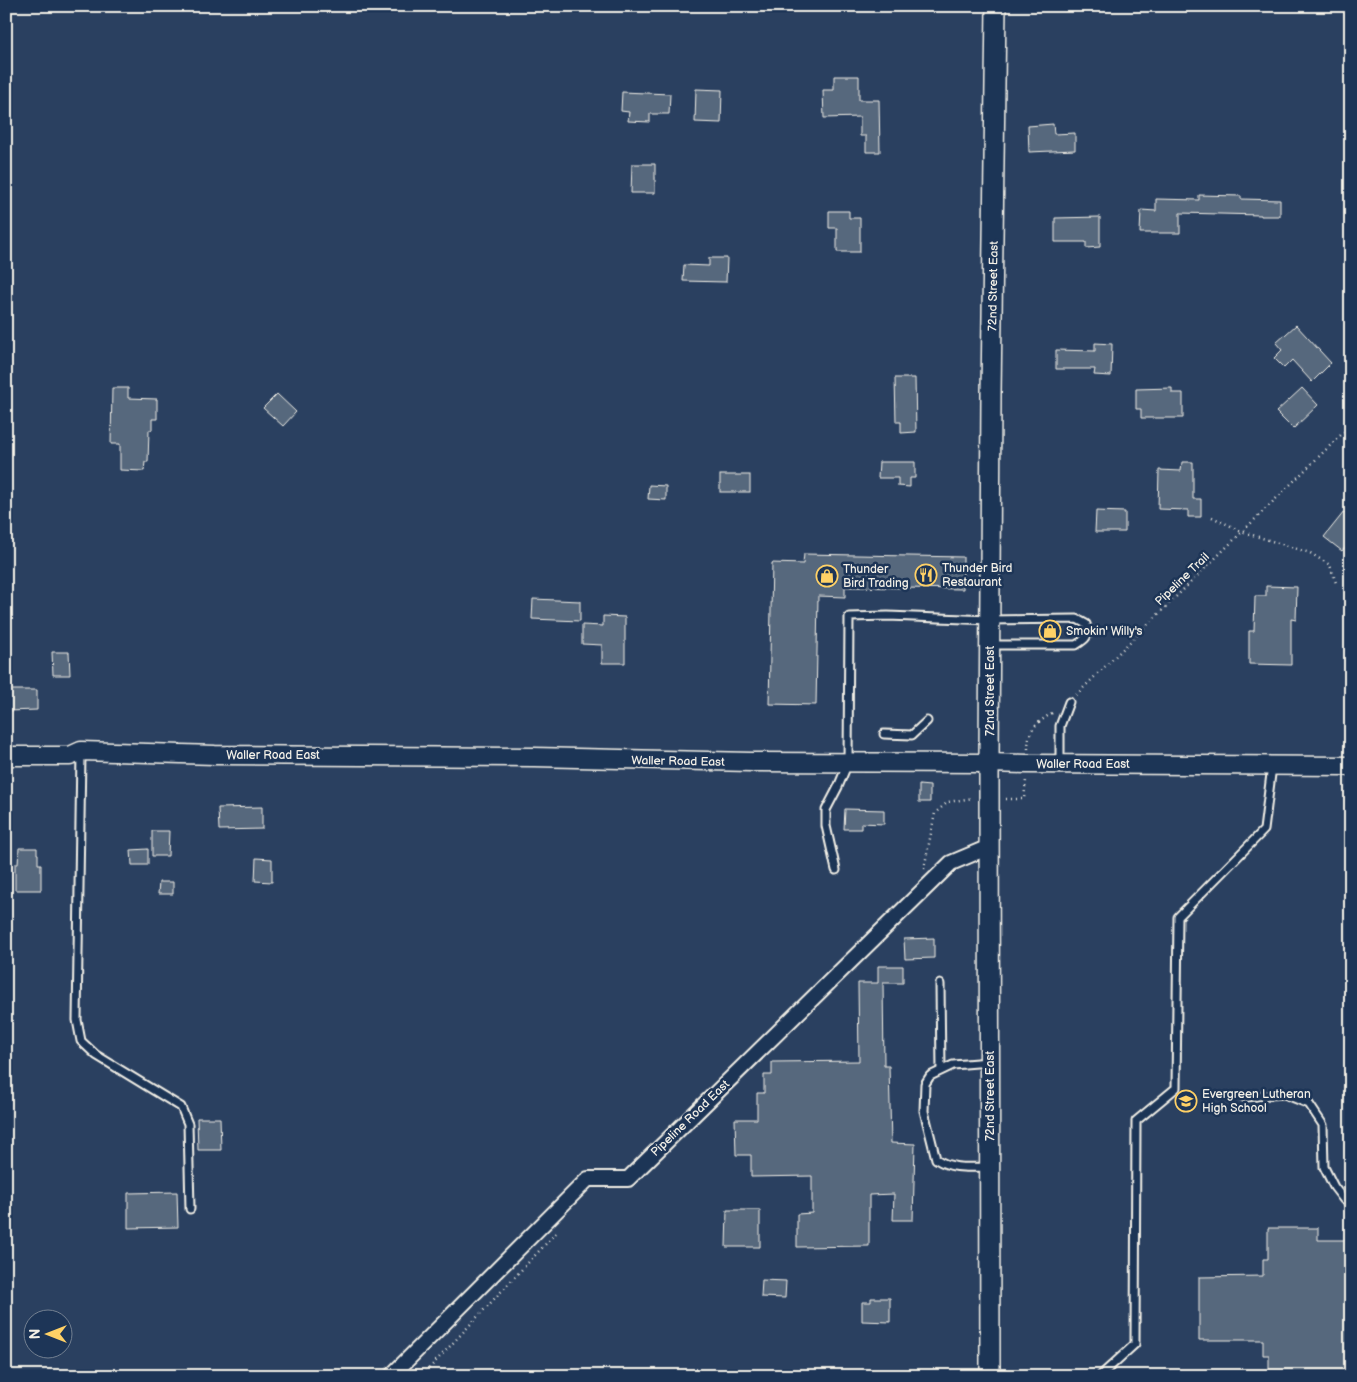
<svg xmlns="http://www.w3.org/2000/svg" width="1357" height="1382" font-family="'Balsamiq Sans',sans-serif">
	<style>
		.building { fill: #56677d; stroke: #f4f1e8 }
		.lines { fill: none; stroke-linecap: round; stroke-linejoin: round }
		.service-casing { stroke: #f4f1e8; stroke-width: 11 }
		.minor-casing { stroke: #f4f1e8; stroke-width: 18 }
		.tertiary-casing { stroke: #f4f1e8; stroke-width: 21 }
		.secondary-casing { stroke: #f4f1e8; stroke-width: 22 }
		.path { stroke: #f4f1e8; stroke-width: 2.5; stroke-dasharray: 1 4; stroke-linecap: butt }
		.service { stroke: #1d3557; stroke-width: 7 }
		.minor { stroke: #1d3557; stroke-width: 14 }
		.tertiary { stroke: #1d3557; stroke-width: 18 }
		.secondary { stroke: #1d3557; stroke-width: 19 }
		.labels { text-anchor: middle; stroke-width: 5; stroke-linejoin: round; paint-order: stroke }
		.street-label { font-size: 12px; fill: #f4f1e8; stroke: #1d3557 }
		.poi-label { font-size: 12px; fill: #f4f1e8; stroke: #1d3557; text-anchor: start }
	</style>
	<rect width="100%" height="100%" fill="#2a4060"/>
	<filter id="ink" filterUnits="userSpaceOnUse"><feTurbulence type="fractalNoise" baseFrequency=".02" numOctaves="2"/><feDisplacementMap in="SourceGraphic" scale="10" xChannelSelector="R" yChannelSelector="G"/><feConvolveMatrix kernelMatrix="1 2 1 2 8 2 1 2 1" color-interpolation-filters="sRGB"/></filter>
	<g filter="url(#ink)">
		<g class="building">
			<polygon points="834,76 859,76 859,100 879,100 880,152 866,152 866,136 860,136 860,117 824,118 823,90 834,90"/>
			<polygon points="696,89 722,90 721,123 695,122"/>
			<polygon points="622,92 670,94 669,114 650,114 650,122 628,121 629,112 621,111"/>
			<polygon points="1053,124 1054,134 1075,133 1075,150 1029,152 1028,126"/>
			<polygon points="632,164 655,164 655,193 631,193"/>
			<polygon points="1199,195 1241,196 1241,199 1280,200 1280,216 1261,216 1261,215 1180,213 1180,233 1140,233 1141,210 1156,211 1156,199 1199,200"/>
			<polygon points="829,211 849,211 849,218 860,218 860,252 837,252 837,228 829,228"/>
			<polygon points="1100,217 1100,247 1086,248 1086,242 1055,242 1055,218"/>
			<polygon points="709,258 727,258 726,282 683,281 684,265 709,266"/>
			<polygon points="1296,325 1331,363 1312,382 1292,360 1284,368 1274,358 1282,350 1276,343"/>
			<polygon points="1095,343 1112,344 1111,376 1094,375 1095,369 1056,369 1056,350 1095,351"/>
			<polygon points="895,378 915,378 916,432 901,433 901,422 896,422"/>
			<polygon points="112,388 128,388 128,398 157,399 157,419 152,419 152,430 149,430 148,462 145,462 144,471 120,470 120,444 111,444"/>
			<polygon points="1172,388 1172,393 1183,393 1183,418 1141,418 1141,409 1136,409 1136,389"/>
			<polygon points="1302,388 1318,405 1293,429 1276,412"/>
			<polygon points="277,394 296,412 283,426 263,408"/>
			<polygon points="879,462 915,462 915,478 910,478 910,487 898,486 898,478 878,478"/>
			<polygon points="1182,462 1193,462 1193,499 1201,499 1201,517 1188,517 1188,510 1158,509 1159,470 1181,471"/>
			<rect x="720" y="475" width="30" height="17"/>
			<polygon points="649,485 666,486 666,500 648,499"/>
			<polygon points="1096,511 1125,512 1125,532 1095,532"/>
			<polygon points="1344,512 1351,518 1351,541 1342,551 1324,537"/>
			<polygon points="804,554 963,557 963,589 845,587 845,597 818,596 816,705 769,704 772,563 803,564"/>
			<polygon points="1266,586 1297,587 1296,620 1291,619 1291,665 1249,664 1249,631 1254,631 1255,596 1266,596"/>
			<polygon points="533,599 580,601 580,621 532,619"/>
			<polygon points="603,616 625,617 625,663 602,663 602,645 582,644 582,625 603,626"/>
			<polygon points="52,652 69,652 70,675 53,675"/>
			<polygon points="6,690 37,690 37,710 7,711"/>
			<polygon points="919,785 930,786 930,802 919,802"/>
			<polygon points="262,807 262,829 219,830 218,808"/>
			<polygon points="845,809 884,810 884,824 861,823 861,829 844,829"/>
			<polygon points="152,831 169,831 168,856 152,856"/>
			<polygon points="19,848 37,848 37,854 38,854 38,864 41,864 41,890 15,890 15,864 18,864"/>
			<polygon points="148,849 148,865 132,865 131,850"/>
			<polygon points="256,858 272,859 272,882 255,881"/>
			<polygon points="159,882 173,882 173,894 158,894"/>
			<polygon points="934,938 934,958 905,959 904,939"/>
			<polygon points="878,966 903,966 903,983 883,983 884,1066 889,1066 891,1143 915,1144 913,1220 893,1220 894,1194 869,1195 869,1246 797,1247 797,1214 812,1213 812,1176 751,1177 751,1155 736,1155 735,1119 757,1119 757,1093 764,1093 764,1075 772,1075 772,1062 859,1061 858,983 878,983"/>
			<polygon points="197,1118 220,1118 221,1150 198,1150"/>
			<polygon points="177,1192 178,1227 128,1228 128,1193"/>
			<polygon points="727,1210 760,1210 760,1247 726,1247"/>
			<polygon points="1268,1228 1318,1228 1318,1240 1351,1240 1351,1376 1269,1376 1269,1355 1263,1355 1263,1340 1199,1340 1199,1277 1263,1276 1263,1259 1268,1259"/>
			<polygon points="762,1280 786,1281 785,1298 761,1297"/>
			<polygon points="871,1298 890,1298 890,1322 862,1321 862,1302 871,1302"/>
		</g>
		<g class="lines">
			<g class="service-casing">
				<g id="service">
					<polyline points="884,734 912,735 927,721"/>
					<polyline points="81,753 77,1020 81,1041 96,1055 181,1107 188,1124 190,1209"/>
					<polyline points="1060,764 1060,726 1069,702"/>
					<path d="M836,870L826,826V810L838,787L848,763L849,617L888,616L990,620L1077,619L1086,624C1090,636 1086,639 1076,645H990"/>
					<polyline points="940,984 941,1070"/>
					<polyline points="1244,1097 1284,1094 1309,1104 1323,1125 1324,1167 1334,1187 1344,1200 1351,1203"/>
					<path d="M989,1167C970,1167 953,1170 936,1159L924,1111L925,1084L930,1076L953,1065L989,1062"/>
					<polyline points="1100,1376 1135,1344 1136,1121 1176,1088 1178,917 1264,830 1272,766"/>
				</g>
			</g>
			<g class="minor-casing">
				<polyline id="minor" points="391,1376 588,1179 628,1179 951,863 989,847"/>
			</g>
			<g class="tertiary-casing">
				<polyline id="tertiary" points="6,756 70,756 81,751 215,755 534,757 751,762 989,763 1027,764 1351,766"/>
			</g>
			<g class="secondary-casing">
				<polyline id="secondary" points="990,1376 989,763 991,394 996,6"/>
			</g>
			<g class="path">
				<polyline points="1212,517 1243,532 1310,553 1330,565 1336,583"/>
				<polyline points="1076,695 1351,425"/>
				<path d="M1028,749C1028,728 1036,724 1052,713"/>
				<polyline points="1006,799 1024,799 1026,780"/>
				<polyline points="924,869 935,813 948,802 973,798"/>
				<polyline points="422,1376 556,1233"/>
			</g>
			<use href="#service" class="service"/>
			<use href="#minor" class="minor"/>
			<use href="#tertiary" class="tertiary"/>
			<use href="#secondary" class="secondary"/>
		</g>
	</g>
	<defs>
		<g id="restaurant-ring" transform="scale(1.125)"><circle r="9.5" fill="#1d3557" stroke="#ffd166" stroke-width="1.5"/><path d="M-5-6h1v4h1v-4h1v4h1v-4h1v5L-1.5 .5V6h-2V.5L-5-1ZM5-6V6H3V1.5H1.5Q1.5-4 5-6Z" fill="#ffd166"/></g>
		<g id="shop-ring" transform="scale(1.125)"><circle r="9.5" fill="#1d3557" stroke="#ffd166" stroke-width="1.5"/><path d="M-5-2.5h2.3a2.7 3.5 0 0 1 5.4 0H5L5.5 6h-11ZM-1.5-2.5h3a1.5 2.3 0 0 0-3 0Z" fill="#ffd166"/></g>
		<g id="school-ring" transform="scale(1.125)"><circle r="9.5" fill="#1d3557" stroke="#ffd166" stroke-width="1.5"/><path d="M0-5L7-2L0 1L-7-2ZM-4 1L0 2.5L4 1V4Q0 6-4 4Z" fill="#ffd166"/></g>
	</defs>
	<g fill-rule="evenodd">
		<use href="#restaurant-ring" x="926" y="575"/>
		<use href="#shop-ring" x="827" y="576"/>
		<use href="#shop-ring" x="1050" y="631"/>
		<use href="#school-ring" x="1186" y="1101"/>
	</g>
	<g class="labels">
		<g class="street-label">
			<text transform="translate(993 286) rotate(-89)" y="4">72nd Street East</text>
			<text transform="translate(1182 579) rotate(-44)" y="4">Pipeline Trail</text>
			<text transform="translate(990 691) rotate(-90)" y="4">72nd Street East</text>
			<text x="273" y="759">Waller Road East</text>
			<text transform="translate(678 761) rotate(1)" y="4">Waller Road East</text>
			<text x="1083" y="768">Waller Road East</text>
			<text transform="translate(990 1096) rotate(-90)" y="4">72nd Street East</text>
			<text transform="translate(690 1118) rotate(-44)" y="4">Pipeline Road East</text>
		</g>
		<g class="poi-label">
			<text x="942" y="572">Thunder Bird<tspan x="942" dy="14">Restaurant</tspan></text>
			<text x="843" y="573">Thunder<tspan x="843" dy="14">Bird Trading</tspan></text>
			<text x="1066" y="635">Smokin' Willy's</text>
			<text x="1202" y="1098">Evergreen Lutheran<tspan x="1202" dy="14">High School</tspan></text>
		</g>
	</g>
	<rect width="1357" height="1382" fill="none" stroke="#1d3557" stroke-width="25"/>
	<rect x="12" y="12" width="1332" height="1357" fill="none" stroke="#f4f1e8" stroke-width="2" filter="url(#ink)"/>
	<g transform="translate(48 1334) rotate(270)"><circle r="24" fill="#1d3557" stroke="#738091"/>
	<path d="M0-4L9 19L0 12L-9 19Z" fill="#ffd166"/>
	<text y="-8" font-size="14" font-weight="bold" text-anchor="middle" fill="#f4f1e8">N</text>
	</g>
</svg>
